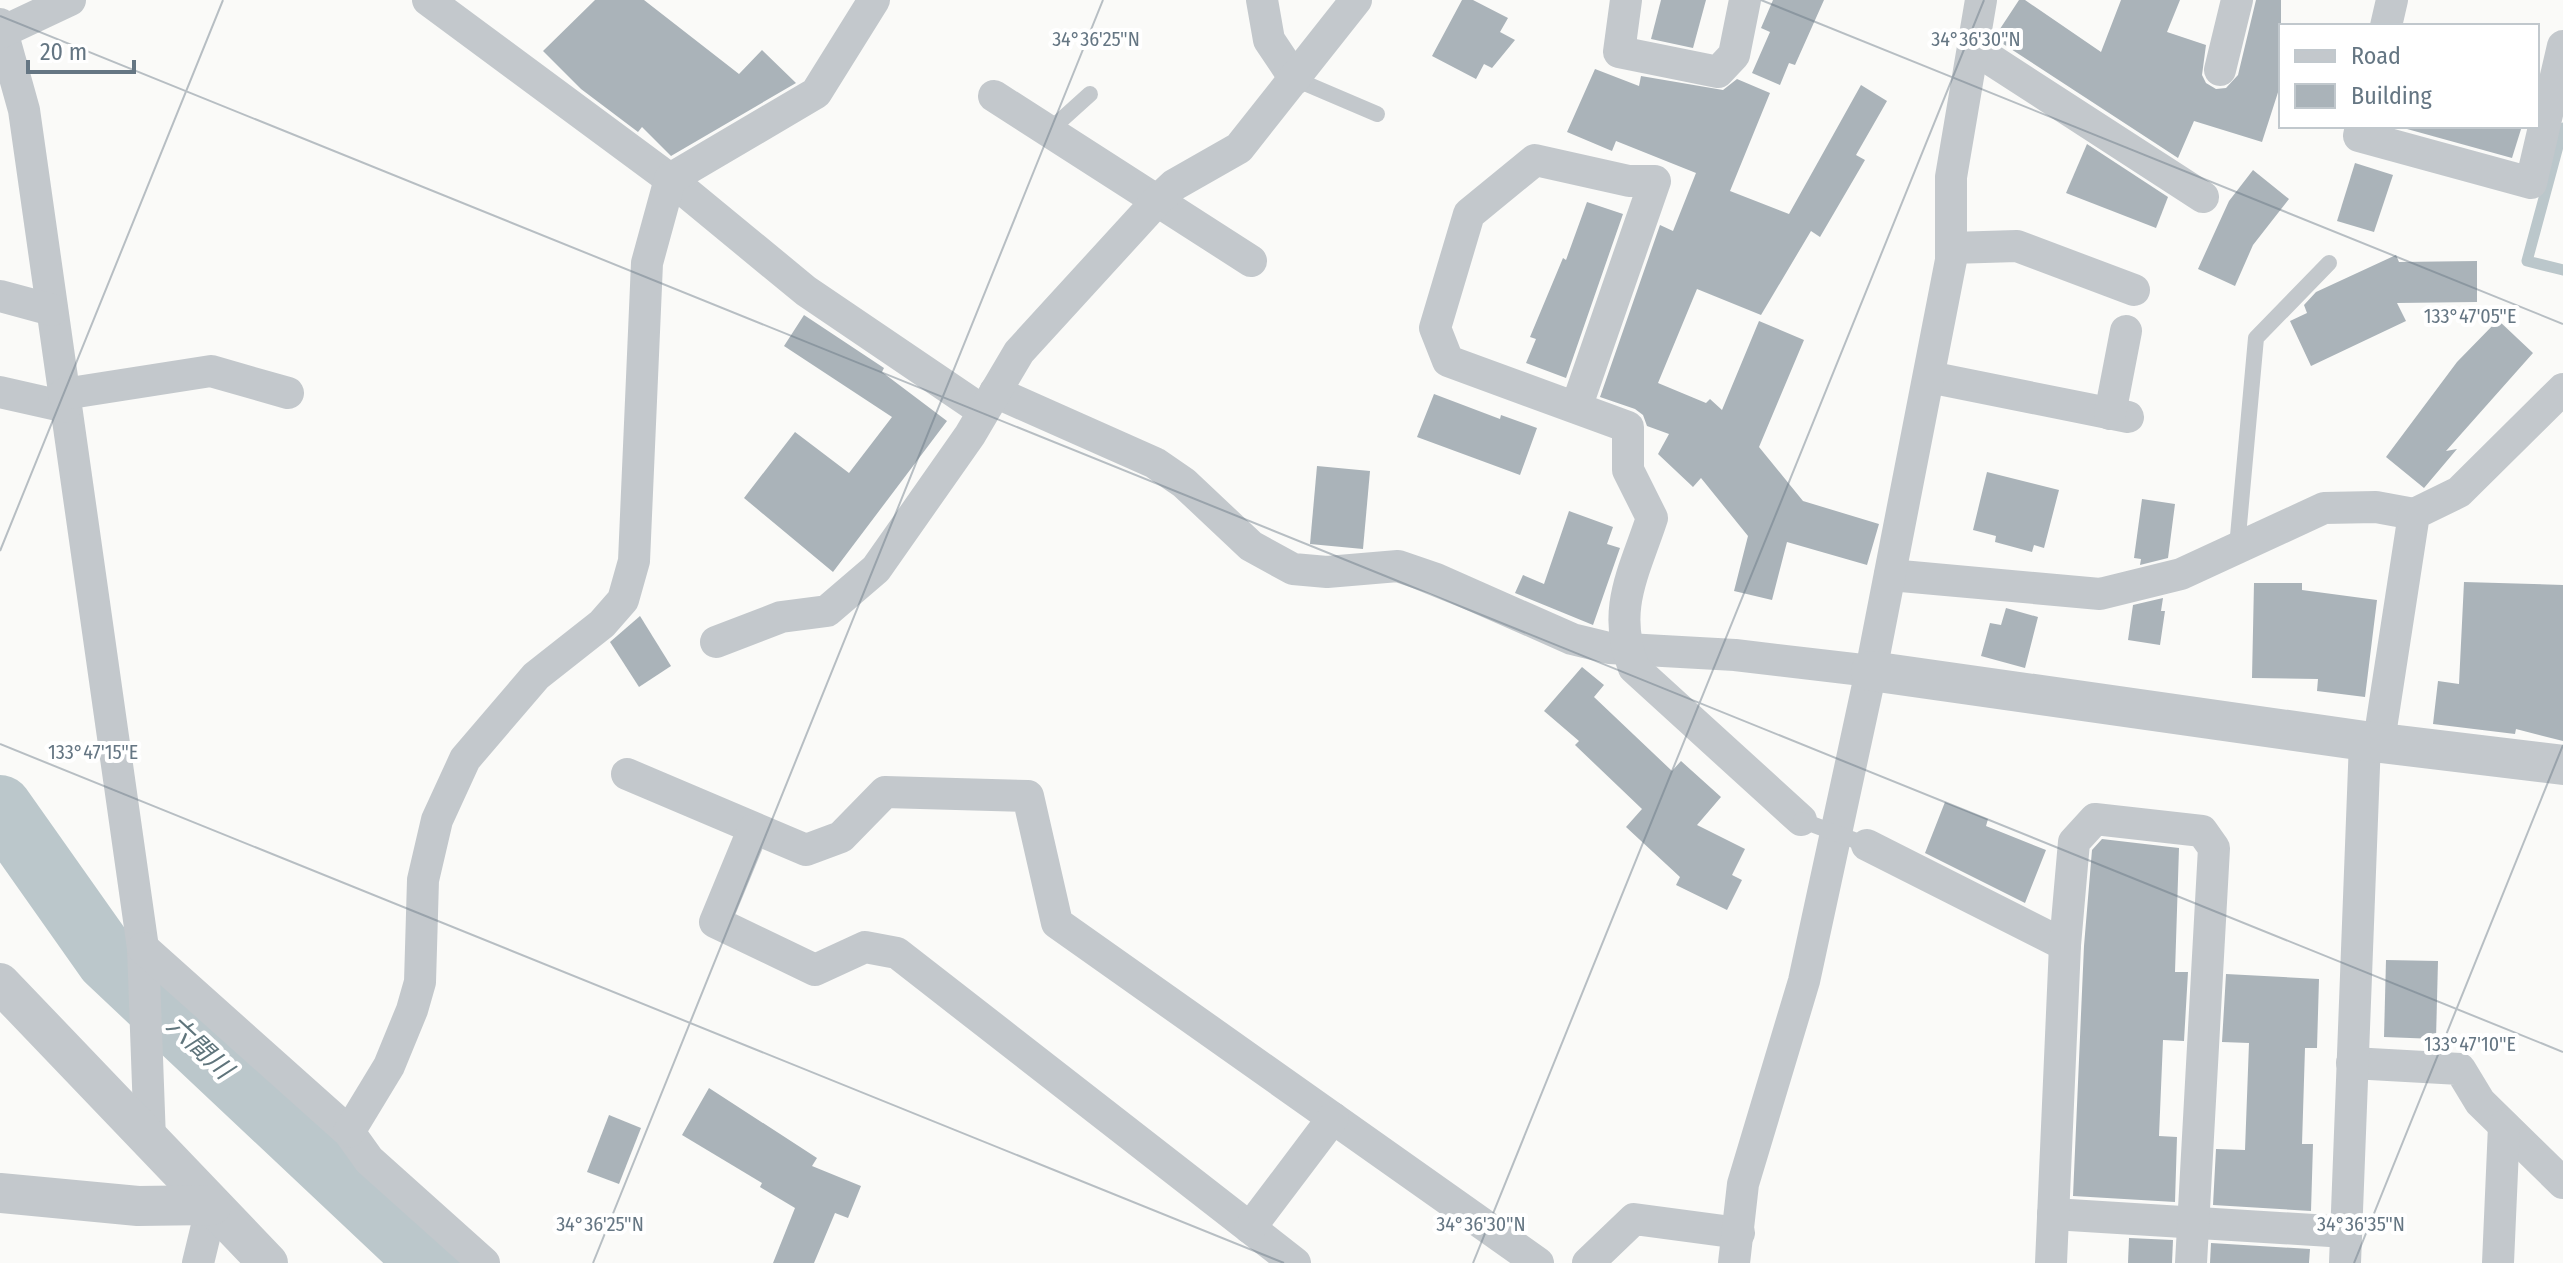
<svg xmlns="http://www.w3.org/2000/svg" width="2563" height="1263" font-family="'Fira Sans Condensed','Noto Sans JP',sans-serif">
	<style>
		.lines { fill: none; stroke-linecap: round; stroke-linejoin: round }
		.stream { stroke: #bbc7cb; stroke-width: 11 }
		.river { stroke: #bbc7cb; stroke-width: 64 }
		.building { fill: #aab3b9 }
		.service { stroke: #c3c8cc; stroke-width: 16 }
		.minor { stroke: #c3c8cc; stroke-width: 32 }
		.tertiary { stroke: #c3c8cc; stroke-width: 40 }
		.service-bridge { stroke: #c3c8cc; stroke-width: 16 }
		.ticks { fill: none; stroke: #657683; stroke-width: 2; stroke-opacity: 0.45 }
		.labels { text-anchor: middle; stroke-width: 8; stroke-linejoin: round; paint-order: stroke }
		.water-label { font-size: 26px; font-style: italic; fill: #60757c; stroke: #fff }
		.ticks-label { font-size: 20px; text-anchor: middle; fill: #657683; stroke: #fff; stroke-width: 8; stroke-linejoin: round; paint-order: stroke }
	</style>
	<rect width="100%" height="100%" fill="#fafaf8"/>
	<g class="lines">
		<polyline class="stream" points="2563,128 2527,261 2563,270"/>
		<polyline class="river" points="0,807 108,960 430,1263"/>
	</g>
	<g class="building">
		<polygon points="595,0 644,0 739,74 762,50 796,83 671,156 642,127 638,132 581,89 543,51"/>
		<polygon points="1462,0 1473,0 1508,18 1500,32 1515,40 1492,68 1484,64 1476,79 1432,56"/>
		<polygon points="1661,0 1706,0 1693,48 1651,39"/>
		<polygon points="1773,0 1824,0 1795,65 1789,63 1780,85 1752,73 1770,32 1761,28"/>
		<polygon points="2019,0 2025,0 2101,52 2121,0 2180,0 2167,32 2206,45 2202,75 2206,83 2216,89 2226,88 2238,75 2256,0 2281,0 2281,83 2262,142 2194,121 2178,158 1994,38"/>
		<polygon points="1595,69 1639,86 1641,76 1723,90 1737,79 1770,93 1730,191 1789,214 1861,85 1887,101 1856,155 1865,160 1820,237 1811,231 1761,315 1697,289 1658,383 1706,403 1710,399 1722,410 1759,321 1804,340 1759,447 1803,501 1879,524 1867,565 1787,542 1772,600 1734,591 1748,536 1701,478 1693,487 1658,454 1669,434 1647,426 1643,415 1635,409 1600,397 1660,225 1673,231 1696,173 1616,141 1612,151 1567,132"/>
		<polygon points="2408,126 2522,126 2512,158 2407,129"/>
		<polygon points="2087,144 2168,197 2156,228 2066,193"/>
		<polygon points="2355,163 2393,175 2374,232 2337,221"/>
		<polygon points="2253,170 2289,199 2253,245 2235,286 2198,269 2229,201"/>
		<polygon points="1587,202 1623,214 1566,378 1526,363 1536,339 1530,337 1563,258 1566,260"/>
		<polygon points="2396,255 2399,262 2477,261 2477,302 2397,303 2406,321 2311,366 2290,321 2307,313 2304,305 2316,292"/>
		<polygon points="804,315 884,368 882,372 947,421 833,572 744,498 795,432 849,473 892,417 784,346"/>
		<polygon points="2498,320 2533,353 2446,451 2457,449 2424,488 2386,457 2457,362"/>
		<polygon points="1434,394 1500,419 1501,415 1537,428 1520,475 1417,437"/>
		<polygon points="1317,466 1370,471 1363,549 1310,544"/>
		<polygon points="1987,472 2059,490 2044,548 2034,545 2032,552 1995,542 1996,536 1973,530"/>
		<polygon points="2142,499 2175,504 2168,558 2140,565 2141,559 2134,558"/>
		<polygon points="1569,511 1613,527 1607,544 1620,548 1593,625 1515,593 1523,575 1544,584"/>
		<polygon points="2464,582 2563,585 2563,741 2516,729 2515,734 2433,724 2438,681 2459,684"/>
		<polygon points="2254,583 2302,583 2302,590 2377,600 2365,697 2317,691 2318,679 2252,678"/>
		<polygon points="2163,598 2161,611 2165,611 2160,645 2128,640 2133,605"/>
		<polygon points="2006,608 2038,617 2025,668 1981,656 1990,623 2001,625"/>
		<polygon points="640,616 671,666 639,687 610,642"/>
		<polygon points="1582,667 1604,685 1594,697 1672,771 1681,761 1721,797 1697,825 1745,849 1732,875 1742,880 1727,910 1676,885 1680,877 1626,827 1642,809 1575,745 1579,741 1544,711"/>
		<polygon points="1945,802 1988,819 1986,826 2046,850 2025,903 1925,853"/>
		<polygon points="2102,839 2179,848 2175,972 2188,972 2184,1041 2163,1040 2159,1136 2177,1137 2175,1202 2073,1196 2084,946 2092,850"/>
		<polygon points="2386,960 2438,961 2436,1039 2384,1037"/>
		<polygon points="2226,974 2319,979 2317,1048 2305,1048 2302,1144 2313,1144 2311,1211 2213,1205 2216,1149 2245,1150 2249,1043 2222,1042"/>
		<polygon points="709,1088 817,1158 812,1166 861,1186 848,1218 835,1213 814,1263 773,1263 795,1208 760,1187 762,1183 682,1135"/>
		<polygon points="609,1115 641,1128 619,1184 587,1172"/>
		<polygon points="2129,1238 2173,1240 2172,1263 2128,1263"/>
		<polygon points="2211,1243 2310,1249 2309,1263 2210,1263"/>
	</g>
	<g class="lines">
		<g class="service">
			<polyline points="1295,79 1377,114"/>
			<polyline points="1049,131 1090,94"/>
			<polyline points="2237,547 2256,338 2329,263"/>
		</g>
		<g class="minor">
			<polyline points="428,0 670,179 806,291 983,411"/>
			<polyline points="1262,0 1269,40 1295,79"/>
			<polyline points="1626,0 1619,52 1718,72 1734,55 1745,0"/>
			<polyline points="0,24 24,110 143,948 150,1140"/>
			<polyline points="2386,26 2392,0"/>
			<polyline points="2,32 70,0"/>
			<polyline points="1973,48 2203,197"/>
			<polyline points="2220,70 2237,0"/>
			<polyline points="994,96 1251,261"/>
			<polyline points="2361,126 2359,136 2531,183 2563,46"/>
			<polyline points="1951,248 2017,246 2134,290"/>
			<polyline points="0,296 52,310"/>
			<polyline points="1929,377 2128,417"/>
			<polyline points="0,392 66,407"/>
			<polyline points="995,392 1155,463 1184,483 1251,546 1293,569 1327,572 1398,566 1436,579 1572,639 1609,648 1735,655 1871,671"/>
			<polyline points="64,394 211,371 288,393"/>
			<path d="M1576,408L1655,181H1629L1535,160L1469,214L1435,328L1448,361L1628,427V470L1652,518C1634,573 1611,610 1634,668L1801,820"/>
			<polyline points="2110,414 2126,331"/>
			<polyline points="1890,575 2100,594 2181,574 2324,508 2376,507 2414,514"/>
			<polyline points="716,642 781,617 827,611 876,569 970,435 1019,352 1158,200 1174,185 1239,148 1356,0"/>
			<polyline points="2379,741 2414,514 2459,492 2563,389"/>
			<polyline points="627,774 806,850 841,837 885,792 1028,796 1057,923 1538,1263"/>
			<polyline points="753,830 715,922 815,970 865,947 897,953 1295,1263"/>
			<polyline points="1867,845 2065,945"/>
			<polyline points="143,948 349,1132 369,1160 484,1263"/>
			<polyline points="2352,1063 2460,1069 2480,1102 2563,1183"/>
			<polyline points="349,1132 389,1066 412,1010 420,982 423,880 437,820 465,759 536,676 602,624 623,600 634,561 647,263 670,179 816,93 874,0"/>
			<polyline points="2053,1214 2346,1232"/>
			<polyline points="1250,1228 1333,1118"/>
			<polyline points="198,1263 212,1205"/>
			<polyline points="1588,1263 1634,1219 1739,1233"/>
			<polyline points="1734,1263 1743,1184 1804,981 1871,671 1951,260 1951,177 1981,0"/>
			<polyline points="2051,1263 2065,945 2074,842 2095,819 2202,831 2214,848 2191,1263"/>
			<polyline points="2345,1263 2365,741"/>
			<polyline points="2498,1263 2504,1126"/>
		</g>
		<g class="tertiary">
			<polyline points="1871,671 2365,741 2563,765"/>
			<polyline points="0,983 268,1263"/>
			<polyline points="0,1193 138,1206 212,1205"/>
		</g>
		<polyline class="service-bridge" points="1801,820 1867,845"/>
	</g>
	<path class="ticks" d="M1761,0L2563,324M0,16L2563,1052M0,551L223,0M0,744L1284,1263M593,1263L1103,0M1473,1263L1984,0M2354,1263L2563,745"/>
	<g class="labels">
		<g class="water-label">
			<text transform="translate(200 1047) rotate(43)" y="9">六間川</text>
		</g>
	</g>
	<g class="ticks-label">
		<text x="1096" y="46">34°36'25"N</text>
		<text x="1976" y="46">34°36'30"N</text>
		<text x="2470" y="323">133°47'05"E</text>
		<text x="93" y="759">133°47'15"E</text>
		<text x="2470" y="1051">133°47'10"E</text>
		<text x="600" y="1231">34°36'25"N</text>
		<text x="1481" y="1231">34°36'30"N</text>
		<text x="2361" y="1231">34°36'35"N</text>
	</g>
	<rect x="2279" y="24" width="260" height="104" fill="#ffffff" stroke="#c1c8cd" stroke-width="2"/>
	<rect x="2295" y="50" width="40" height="12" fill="#c3c8cc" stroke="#c1c8cd" stroke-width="2"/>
	<text x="2351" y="64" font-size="24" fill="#657683">Road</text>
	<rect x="2295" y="84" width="40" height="24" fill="#aab3b9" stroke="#c1c8cd" stroke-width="2"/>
	<text x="2351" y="104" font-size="24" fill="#657683">Building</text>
	<path d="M28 60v12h106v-12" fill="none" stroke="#657683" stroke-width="4"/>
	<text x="40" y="60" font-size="24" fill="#657683" stroke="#ffffff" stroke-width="6" paint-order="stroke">20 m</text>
</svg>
